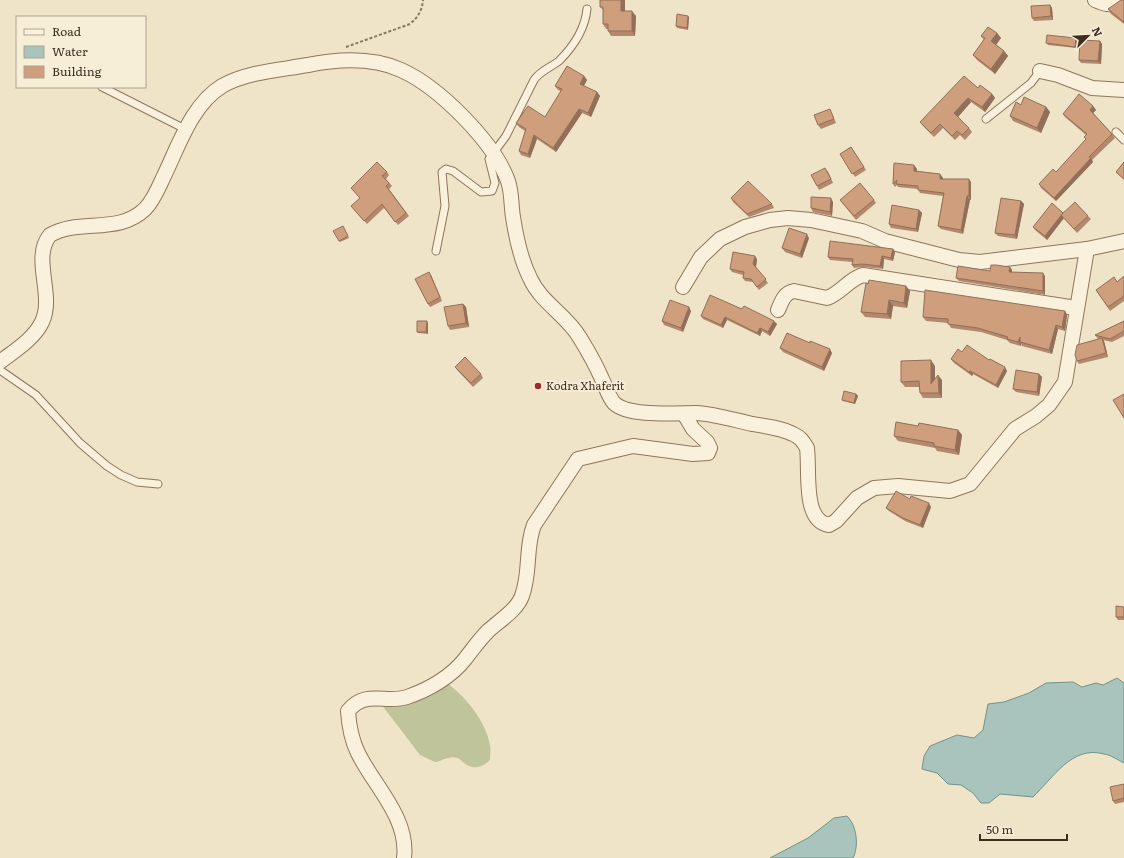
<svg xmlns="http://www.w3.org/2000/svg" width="1124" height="858" font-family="Literata,serif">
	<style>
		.cemetery { fill: #bfc49a }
		.water { fill: #a9c4bc; stroke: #6f938a }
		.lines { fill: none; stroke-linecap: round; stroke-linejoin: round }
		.lane-casing { stroke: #8d765c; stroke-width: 9 }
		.street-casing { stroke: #8d765c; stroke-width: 16 }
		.path { stroke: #8d765c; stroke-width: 2; stroke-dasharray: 3 2; stroke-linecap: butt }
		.lane { stroke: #faf1dc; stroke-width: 7 }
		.street { stroke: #faf1dc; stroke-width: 14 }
		.wall { fill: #b2896c }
		.shaded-wall { fill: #916f58 }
		.building { fill: #cf9f7d; stroke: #916f58 }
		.poi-dot { fill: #9e2a2b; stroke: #f7eed8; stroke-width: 1.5 }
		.labels { text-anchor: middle; stroke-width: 3.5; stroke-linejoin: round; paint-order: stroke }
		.poi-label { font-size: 11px; fill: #3d2e20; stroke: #f7eed8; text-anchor: start }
	</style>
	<rect width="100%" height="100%" fill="#f0e4c8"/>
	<path class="cemetery" d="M448,684C466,697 486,722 490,745C491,749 490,755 490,760C484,766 476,770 467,765C463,763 461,759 457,758C450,755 442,761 435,762L420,755L381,704C408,705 426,703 448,684Z"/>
	<g class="water">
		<path d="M1117,678L1124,683V763C1118,760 1111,755 1104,754C1072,745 1053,778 1033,797L1000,794L989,803H981L973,793L961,785L948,784L937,773L922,769L924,756L930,746L957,735L974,738L983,730L988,704L1004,702L1029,693L1046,683L1073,682L1082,687L1096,683L1103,685Z"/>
		<path d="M847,816C857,826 859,846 853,858H770L808,838L834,818Z"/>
	</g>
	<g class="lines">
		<g class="lane-casing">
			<g id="lane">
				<polyline points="102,87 185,129"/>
				<polyline points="986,119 1031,83 1040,71"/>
				<polyline points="1116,132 1124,140"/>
				<path d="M436,251L445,206L442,172L446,169L453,171L481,192L492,191L495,183L489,159L506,136L534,80C541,70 550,68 559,61C574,46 585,29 587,9"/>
				<polyline points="0,370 36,395 80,443 107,466 121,475 137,482 158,484"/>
			</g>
		</g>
		<g class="street-casing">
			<g id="street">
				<path d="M1095,0C1104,4 1111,7 1119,0"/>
				<polyline points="1040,71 1058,75 1092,88 1124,90"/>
				<polyline points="683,287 701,257 720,239 745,227 770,220 788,218 811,220 862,231 885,241 959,260 980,262 1087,249 1124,241"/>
				<path d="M778,310C782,301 784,293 794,291L827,298C841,293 849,279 863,275L1076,308"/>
				<path d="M0,362C14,351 34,339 42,322C55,295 31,258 50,235C80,218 118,235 145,209C153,201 158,189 163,178C178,148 191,105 222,86C246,72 280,70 308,65C338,59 372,57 401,70C439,87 494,142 508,181C512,193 511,205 513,217C516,237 521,260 530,278C541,303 567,315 580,338C588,351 596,365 602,379C606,387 608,396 614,403C628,417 676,413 696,413C715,414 734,420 752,424C766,426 781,428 793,434C800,437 803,441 807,448C810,470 802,521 829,525L836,521L857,498L874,488L898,486L950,491L970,484L1015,429L1036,416L1049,405L1065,382L1087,249"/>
				<path d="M404,858C409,818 374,786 358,753C351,739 349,726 348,711C366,689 385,704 407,697C428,690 451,677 465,659C473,649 479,640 488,631C499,621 517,610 522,596C531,571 525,548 534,525L578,459L633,446L693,454L708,453L710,448L707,442L693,429L684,414"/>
			</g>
		</g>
		<path class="path" d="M346,47L410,24C418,17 422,11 423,0"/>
		<use href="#lane" class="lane"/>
		<use href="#street" class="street"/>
	</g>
	<g class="wall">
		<polygon points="1124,0 1124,24 1111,14 1108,9"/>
		<polygon points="1050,5 1052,8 1053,20 1034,21 1032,18"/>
		<polygon points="600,7 625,11 636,16 635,36 611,36 608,31 608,29 606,29 603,24 603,10"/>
		<polygon points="689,17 688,30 677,28 676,26"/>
		<polygon points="997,33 1001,38 996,45 1004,51 1008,56 995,74 977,60 973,55 984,40 981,36"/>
		<polygon points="1077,40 1076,48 1048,45 1046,43"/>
		<polygon points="1100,41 1102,44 1101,64 1081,63 1079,60"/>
		<polygon points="584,76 587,80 584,86 597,92 600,96 591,117 582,113 556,152 537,139 530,158 521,155 519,151 525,131 519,127 516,123 545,117 561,91 558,90 555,86"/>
		<polygon points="978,88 992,94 995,98 985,112 971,102 958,117 969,128 972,132 965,140 960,135 955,140 943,128 934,137 923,126 920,122"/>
		<polygon points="1021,105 1046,107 1050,112 1041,133 1013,121 1010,116"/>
		<polygon points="1093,106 1096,110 1093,113 1112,134 1115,138 1092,160 1093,162 1056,201 1041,188 1039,184 1056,172 1086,139 1084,137 1086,135 1065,117 1063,114"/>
		<polygon points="832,113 836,123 821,129 818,125"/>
		<polygon points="851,147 866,170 855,177 840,154"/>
		<polygon points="1124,162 1124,180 1116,172"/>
		<polygon points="894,163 917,169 917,171 940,174 943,178 943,179 971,182 971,200 970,200 963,234 941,229 938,226 943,196 920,193 918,189 898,187 897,185 895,187 893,184"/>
		<polygon points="387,172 389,175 386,179 392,186 389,189 409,216 398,225 384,208 367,224 351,206 360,198 351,188"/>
		<polygon points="828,172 833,183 819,190 817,186"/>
		<polygon points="731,198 772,204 774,208 749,217 733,202"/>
		<polygon points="840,200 874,200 876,203 856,220"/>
		<polygon points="1021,201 1024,204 1017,239 998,236 995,233"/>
		<polygon points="833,202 832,216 813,212 811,208"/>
		<polygon points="919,210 922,213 918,232 891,228 889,224"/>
		<polygon points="1063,213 1088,216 1091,219 1077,233 1064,218 1047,240 1035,230 1033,227"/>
		<polygon points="344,228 349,238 340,242 339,241"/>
		<polygon points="809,238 802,258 785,252 782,248"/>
		<polygon points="893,249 895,252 893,261 884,259 883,269 864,267 854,268 852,265 852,262 830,260 828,257"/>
		<polygon points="757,259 756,267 768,283 759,290 753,282 745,281 743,278 743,275 732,272 730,269"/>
		<polygon points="1010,267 1012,270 1012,272 1045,276 1045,295 959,281 956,278 990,271"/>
		<polygon points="431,275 442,301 430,307 428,304"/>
		<polygon points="1124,276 1124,301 1110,311 1096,290 1117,282"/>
		<polygon points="906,286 910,291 907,308 893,306 891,319 865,317 861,312"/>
		<polygon points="463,304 466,307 469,327 450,330 448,326"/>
		<polygon points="742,309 777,324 770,336 762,331 760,336 727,320 723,328 703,319 701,316"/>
		<polygon points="691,311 683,332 664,325 662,321"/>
		<polygon points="1065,311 1067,315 1065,331 1058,329 1052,354 1022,346 1021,344 1021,346 1010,343 1007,340 981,332 951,328 948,323 926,321 923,317"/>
		<polygon points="1124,321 1124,336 1112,342 1103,340 1104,341 1108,357 1079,364 1077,361 1098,339 1095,335"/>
		<polygon points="428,323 428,334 418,333 417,332"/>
		<polygon points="810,343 832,353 824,371 783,352 780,348"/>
		<polygon points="962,352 989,360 1007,371 998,388 973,374 972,376 954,363 951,359"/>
		<polygon points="935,366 935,379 942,380 942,398 923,398 920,393 919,387 905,387 901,382"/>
		<polygon points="455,367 481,374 483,378 473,387 457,370"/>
		<polygon points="1039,374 1042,377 1039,396 1016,392 1013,389"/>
		<polygon points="856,394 858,396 855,404 843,401 842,400"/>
		<polygon points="918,426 958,430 962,435 959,455 937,451 935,448 898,441 894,436"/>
		<polygon points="910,499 931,507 923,528 905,521 889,511 886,508"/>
		<polygon points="1124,607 1124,620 1118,620 1116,617"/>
		<polygon points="1124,784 1124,802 1115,804 1113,801"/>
	</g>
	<g class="shaded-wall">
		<polygon points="621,0 625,0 625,16 621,11"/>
		<polygon points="1050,5 1052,8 1053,20 1051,16"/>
		<polygon points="632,11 636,16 635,36 632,31"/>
		<polygon points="688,16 689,17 688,30 687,28"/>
		<polygon points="997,33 1001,38 995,46 991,41"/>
		<polygon points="1076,38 1077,40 1076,48 1075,47"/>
		<polygon points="1100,41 1102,44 1101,64 1098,61"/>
		<polygon points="1004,51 1008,56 995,74 991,69"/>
		<polygon points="584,76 587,80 582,88 580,84"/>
		<polygon points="597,92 600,96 591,117 588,113"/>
		<polygon points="992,94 995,98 985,112 982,107"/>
		<polygon points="968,98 971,102 957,118 954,113"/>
		<polygon points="1093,106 1096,110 1092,114 1090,110"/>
		<polygon points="1046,107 1050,112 1041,133 1037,128"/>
		<polygon points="579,109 582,113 556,152 553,148"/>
		<polygon points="534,135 537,139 530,158 528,154"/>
		<polygon points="1091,158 1093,162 1056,201 1054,198"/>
		<polygon points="914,165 917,169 916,174 914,171"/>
		<polygon points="825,168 828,172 833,183 831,179"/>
		<polygon points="940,174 943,178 942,182 940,179"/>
		<polygon points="969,179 971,182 971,200 969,196"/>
		<polygon points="967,196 970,200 963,234 961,230"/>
		<polygon points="831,198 833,202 832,216 830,212"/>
		<polygon points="1021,201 1024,204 1017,239 1015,235"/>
		<polygon points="919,210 922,213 918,232 916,229"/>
		<polygon points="1061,215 1064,218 1047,240 1045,236"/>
		<polygon points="807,234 809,238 802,258 800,254"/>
		<polygon points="893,249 895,252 893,261 891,258"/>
		<polygon points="755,256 757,259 756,267 753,264"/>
		<polygon points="882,256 884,259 883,269 880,266"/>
		<polygon points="1010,267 1012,270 1012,276 1009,272"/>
		<polygon points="429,272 431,275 442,301 440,297"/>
		<polygon points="1043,273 1045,276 1045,295 1043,291"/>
		<polygon points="906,286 910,291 907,308 904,303"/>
		<polygon points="889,300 893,306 891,319 887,314"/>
		<polygon points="463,304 466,307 469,327 466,323"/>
		<polygon points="689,307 691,311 683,332 681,328"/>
		<polygon points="1065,311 1067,315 1065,331 1062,327"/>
		<polygon points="725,317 727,320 723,328 721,325"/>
		<polygon points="427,321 428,323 428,334 426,332"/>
		<polygon points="774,321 777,324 770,336 768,332"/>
		<polygon points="1056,325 1058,329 1052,354 1049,350"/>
		<polygon points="760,328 762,331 760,336 757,333"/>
		<polygon points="1020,337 1020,342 1021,344 1021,346 1018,342"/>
		<polygon points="1102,338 1104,341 1108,357 1106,353"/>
		<polygon points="830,349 832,353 824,371 822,367"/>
		<polygon points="931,360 935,366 935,389 931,384"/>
		<polygon points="1005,367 1007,371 998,388 996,385"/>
		<polygon points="970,371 973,374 972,376 969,372"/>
		<polygon points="1039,374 1042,377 1039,396 1037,392"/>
		<polygon points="938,375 942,380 942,398 939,393"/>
		<polygon points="856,394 858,396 855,404 854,403"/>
		<polygon points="958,430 962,435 959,455 955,450"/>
		<polygon points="929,503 931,507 923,528 920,525"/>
	</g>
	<g class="building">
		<polygon points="600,0 621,0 621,11 632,11 632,31 608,31 608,24 603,24 603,7 600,7"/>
		<polygon points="1121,0 1124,0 1124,22 1108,9"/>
		<polygon points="1050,5 1051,16 1032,18 1031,6"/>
		<polygon points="677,14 688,16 687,28 676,26"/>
		<polygon points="988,27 997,33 991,41 1004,51 991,69 973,55 985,38 981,36"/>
		<polygon points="1047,35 1076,38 1075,47 1046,43"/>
		<polygon points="1080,40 1100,41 1098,61 1079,60"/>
		<polygon points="567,66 584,76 580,84 597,92 588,113 579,109 553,148 534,135 528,154 519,151 526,129 516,123 528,106 545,117 562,89 555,86"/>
		<polygon points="964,76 978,88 980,85 992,94 982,107 968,98 954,113 969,128 962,135 957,131 952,136 940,124 931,133 920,122"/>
		<polygon points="1079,94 1093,106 1090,110 1112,134 1089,157 1091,158 1054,198 1039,184 1053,169 1056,172 1086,139 1084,137 1087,134 1063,114"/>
		<polygon points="1024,97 1046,107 1037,128 1010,116 1016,102 1021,105"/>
		<polygon points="830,109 834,119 818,125 814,115"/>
		<polygon points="851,147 864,167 852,174 840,154"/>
		<polygon points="377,162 387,172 382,176 389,183 386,186 406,213 395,222 382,204 364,221 351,206 360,198 351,188"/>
		<polygon points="1124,162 1124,179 1116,172"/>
		<polygon points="894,163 914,165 914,171 940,174 940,179 969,179 969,196 967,196 961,230 938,226 944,193 918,190 918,186 896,184 897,180 893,184"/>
		<polygon points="825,168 831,179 817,186 811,175"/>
		<polygon points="748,181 772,204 747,214 731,198"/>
		<polygon points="860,183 874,200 854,216 840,200"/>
		<polygon points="811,197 831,198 830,212 811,208"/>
		<polygon points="1001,198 1021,201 1015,235 995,233"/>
		<polygon points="1075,202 1088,216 1074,229 1061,215"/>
		<polygon points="1052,203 1063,213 1045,236 1033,227"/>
		<polygon points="892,205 919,210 916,229 889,224"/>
		<polygon points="343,226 348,236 339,241 333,231"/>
		<polygon points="789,228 807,234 800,254 782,248"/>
		<polygon points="830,241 893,249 891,258 882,256 880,266 862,264 852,265 853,259 828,257"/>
		<polygon points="733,252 755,256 753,264 766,279 757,287 751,279 743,278 744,272 730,269"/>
		<polygon points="991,265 996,265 1010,267 1009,272 1043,273 1043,291 956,278 958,266 990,271"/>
		<polygon points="429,272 440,297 428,304 415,279"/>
		<polygon points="1124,276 1124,296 1108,307 1096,290 1114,277 1117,282"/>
		<polygon points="869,280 906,286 904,303 889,300 887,314 861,312 866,283 868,284"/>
		<polygon points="925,290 1065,311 1062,327 1056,325 1049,350 1020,342 1020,337 1018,342 1007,339 1008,337 978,328 948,324 948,319 923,317"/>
		<polygon points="710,295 742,309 744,306 774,321 768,332 760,328 757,333 725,317 721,325 701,316"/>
		<polygon points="670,300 689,307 681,328 662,321"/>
		<polygon points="463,304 466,323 448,326 444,307"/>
		<polygon points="417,321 427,321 426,332 417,332"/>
		<polygon points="1124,321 1124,331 1110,339 1095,335"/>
		<polygon points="787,333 810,343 810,341 830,349 822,367 780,348"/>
		<polygon points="1102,338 1106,353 1077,361 1075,355 1077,345"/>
		<polygon points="967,345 989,360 990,359 1005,367 996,385 970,371 969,372 951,359 958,349 962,352"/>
		<polygon points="465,357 481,374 471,383 455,367"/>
		<polygon points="931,360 931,384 938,375 939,393 920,393 919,381 901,382 901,361"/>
		<polygon points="1016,370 1039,374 1037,392 1013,389"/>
		<polygon points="844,391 856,394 854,403 842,400"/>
		<polygon points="1124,394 1124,418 1113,400"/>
		<polygon points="896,422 918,426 919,423 958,430 955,450 934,446 934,443 894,436"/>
		<polygon points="896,491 910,499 911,496 929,503 920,525 903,518 886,508"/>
		<polygon points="1116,606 1124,607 1124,617 1116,617"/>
		<polygon points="1124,784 1124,798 1113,801 1110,787"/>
	</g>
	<circle class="poi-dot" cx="538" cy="386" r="4"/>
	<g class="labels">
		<g class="poi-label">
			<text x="546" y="390">Kodra Xhaferit</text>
		</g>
	</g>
	<rect x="16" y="16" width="130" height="72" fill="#f7eed8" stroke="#ada18e"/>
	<rect x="24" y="29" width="20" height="6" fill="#faf1dc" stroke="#ada18e"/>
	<text x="52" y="36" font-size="12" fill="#3d2e20">Road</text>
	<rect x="24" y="46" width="20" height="12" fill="#a9c4bc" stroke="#ada18e"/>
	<text x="52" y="56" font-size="12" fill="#3d2e20">Water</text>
	<rect x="24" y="66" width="20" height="12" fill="#cf9f7d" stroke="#ada18e"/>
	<text x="52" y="76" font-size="12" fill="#3d2e20">Building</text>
	<g transform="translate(1088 36) rotate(66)" stroke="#f7eed8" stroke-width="3" paint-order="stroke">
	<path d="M0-3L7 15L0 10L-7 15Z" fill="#3d2e20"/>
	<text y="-6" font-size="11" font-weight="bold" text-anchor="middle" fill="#3d2e20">N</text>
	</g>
	<path d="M980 834v6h87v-6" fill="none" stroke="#3d2e20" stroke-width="2"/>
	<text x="986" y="834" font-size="12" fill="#3d2e20" stroke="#f7eed8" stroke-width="3" paint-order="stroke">50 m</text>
</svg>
